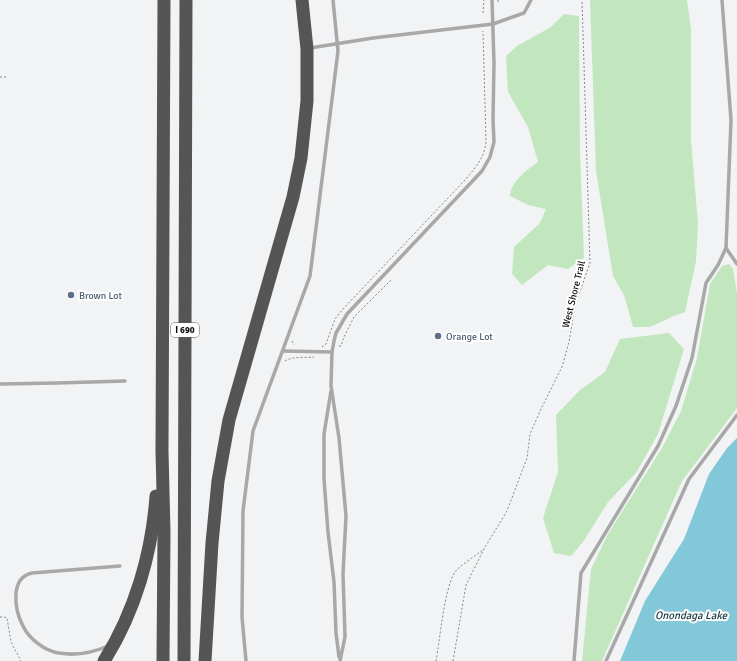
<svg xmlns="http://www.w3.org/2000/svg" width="737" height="661" font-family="Signika,sans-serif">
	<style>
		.green { fill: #c2e7bf }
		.water { fill: #83c8d9 }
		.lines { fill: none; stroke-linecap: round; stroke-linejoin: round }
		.path { stroke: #868787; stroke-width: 1; stroke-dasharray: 2 2; stroke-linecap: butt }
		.lane { stroke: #a9a8a8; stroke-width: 3.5 }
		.highway { stroke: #565555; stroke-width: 13 }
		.service-dot { fill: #5c6f8a; stroke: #fff; stroke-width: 1.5 }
		.labels { text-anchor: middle; stroke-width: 4; stroke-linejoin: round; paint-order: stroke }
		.shield { fill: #fff; stroke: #565656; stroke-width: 1 }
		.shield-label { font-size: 9px; font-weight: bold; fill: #0d0d0d }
		.street-label { font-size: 10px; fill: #0d0d0d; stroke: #fff }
		.service-label { font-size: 10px; fill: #4e5e75; stroke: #fff; text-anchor: start }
		.water-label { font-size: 11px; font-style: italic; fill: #173941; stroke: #fff }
	</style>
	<rect width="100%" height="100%" fill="#f2f3f4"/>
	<g class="green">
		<polygon points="590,0 687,0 691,29 691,140 698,224 696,261 685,312 674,316 650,327 633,327 624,295 613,276 596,171"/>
		<path d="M564,14L579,16L580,153L584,258L568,269L548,265L522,285L512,274L514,247L540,223L546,209L528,205L510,196C511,181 527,170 538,162L528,127L508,92L506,56L517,46L551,27Z"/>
		<polygon points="729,264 733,269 737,293 737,408 682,481 602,661 582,661 591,569 608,534 662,448 681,411 697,358 710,284 722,266"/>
		<polygon points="669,333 684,349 658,434 636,473 608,502 583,542 571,556 554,553 543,518 558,472 556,415 580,390 605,372 620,339"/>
	</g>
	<polygon class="water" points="737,438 737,661 620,661 645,601 684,539 709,474 727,448"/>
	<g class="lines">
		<g class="path">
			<polyline points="498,0 498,4"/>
			<polyline points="483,13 484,0"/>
			<polyline points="0,77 6,77"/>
			<polyline points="292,341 294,345"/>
			<polyline points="339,346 341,346 344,337 354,317 392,279"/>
			<path d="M322,347L326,344L335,319L343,309L466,179C476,167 485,157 486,141L483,31"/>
			<path d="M285,361C293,356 305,358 314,357"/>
			<polyline points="0,617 4,617 7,618 11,642 21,661"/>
			<path d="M436,661C440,640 444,589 455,572C459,566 477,555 484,549"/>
			<polyline points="453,661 466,585 484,549 507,511 527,458 530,434 541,409 562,367 569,342 575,306 590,263 582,0"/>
		</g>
		<g class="lane">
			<polyline points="722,0 731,120 726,248 737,264"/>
			<polyline points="310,48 373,38 493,24 524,13 531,0"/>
			<polyline points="283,351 332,352"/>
			<polyline points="0,384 57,383 125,381"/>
			<polyline points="331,391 324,434 324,479 328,532 334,582 336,633 339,657"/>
			<path d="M108,646C92,653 76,656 59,653C45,651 29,639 23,626C15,611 9,578 32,573L120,566"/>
			<polyline points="246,661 242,617 243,511 253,431 310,276 338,51 333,0"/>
			<polyline points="340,661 345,637 343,574 346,516 339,438 331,386 332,352 334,341 336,333 347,314 482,171 490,157 494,142 493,119 494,63 492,0"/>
			<polyline points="574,661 581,573 658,446 676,406 692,358 706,283 718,265 726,248"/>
			<polyline points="606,661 689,479 737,415"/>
		</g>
		<g class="highway">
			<path d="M104,661C135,612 152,553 156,496"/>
			<polyline points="163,661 164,532 162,451 164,0"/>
			<polyline points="184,661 186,0"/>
			<polyline points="205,661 212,543 218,481 229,420 293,197 301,158 307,101 307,49 302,0"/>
		</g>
	</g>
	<g class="service-dot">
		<circle cx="71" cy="295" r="4"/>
		<circle cx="438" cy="336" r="4"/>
	</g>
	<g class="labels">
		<rect class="shield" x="171" y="323" width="28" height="14" rx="3"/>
		<g class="shield-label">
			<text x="185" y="333">I 690</text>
		</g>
		<g class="street-label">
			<text transform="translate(573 294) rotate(-76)" y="4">West Shore Trail</text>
		</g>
		<g class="service-label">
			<text x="79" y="299">Brown Lot</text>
			<text x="446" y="340">Orange Lot</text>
		</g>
		<g class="water-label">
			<text x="691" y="619">Onondaga Lake</text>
		</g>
	</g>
</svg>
